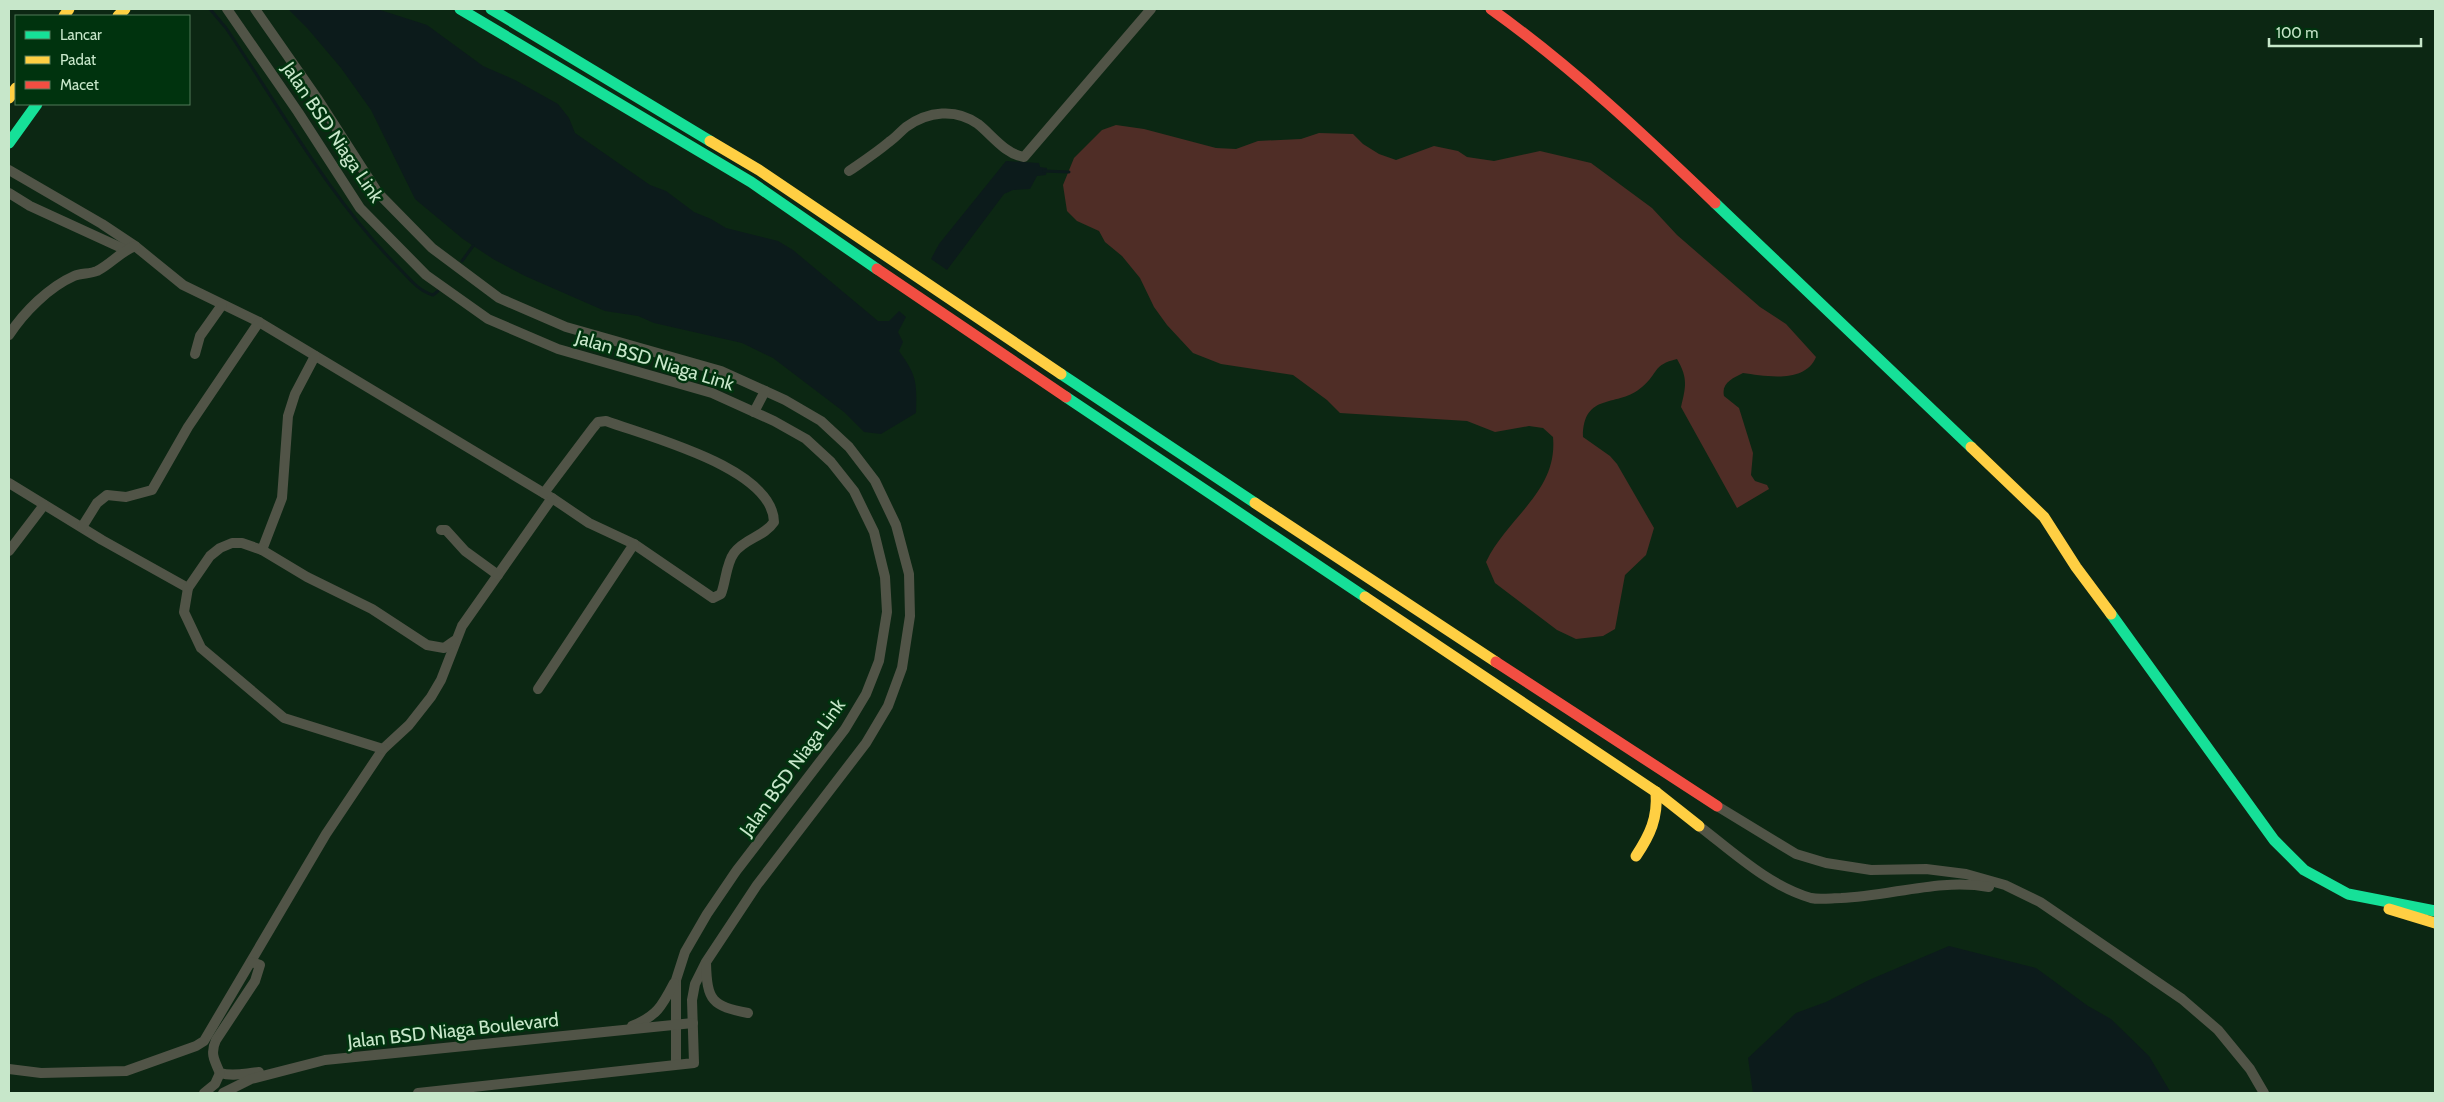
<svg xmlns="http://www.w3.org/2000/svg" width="2444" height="1102" font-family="Cabin,sans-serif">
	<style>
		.green { fill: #4f2d26 }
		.water { fill: #0c1b1b }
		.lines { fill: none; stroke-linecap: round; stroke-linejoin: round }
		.stream { stroke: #0c1b1b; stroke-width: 3 }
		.street { stroke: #515447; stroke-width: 10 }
		.fast { stroke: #16e098; stroke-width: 11 }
		.slow { stroke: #ffcf43; stroke-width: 11 }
		.jam { stroke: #f24e42; stroke-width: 11 }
		.labels { text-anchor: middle; stroke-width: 5; stroke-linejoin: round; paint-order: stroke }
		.street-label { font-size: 19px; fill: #c7e7ca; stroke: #00330e }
	</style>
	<rect width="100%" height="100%" fill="#0c2713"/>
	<path class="green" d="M1116,125L1144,129L1216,148L1236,149L1258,141L1301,139L1319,133L1353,134L1363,144L1379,154L1396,160L1434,146L1458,151L1467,157L1494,161L1540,151L1591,163L1652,208L1677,235L1760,307L1786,324L1816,357C1805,384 1765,376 1743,373C1733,378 1721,383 1724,396L1739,408L1753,453L1751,475L1755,481L1767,485L1769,489L1737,508L1681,407C1686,386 1688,378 1677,359C1652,365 1659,373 1642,387C1619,408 1583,391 1583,437L1610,456L1617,464L1654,528L1646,555L1625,575L1615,629L1603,636L1576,639L1557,630L1495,583L1486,562C1508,516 1558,492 1553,437L1543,428L1529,426L1495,432L1467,421L1340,413L1327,400L1293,375L1221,364L1193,353L1167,325L1154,307L1140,278L1122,256L1105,242L1099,231L1077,221L1067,211L1063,185L1074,158L1102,130Z"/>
	<g class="water">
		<path d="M288,9H377L427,25L483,66L515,80L558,104L569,118L575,133L650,185L666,191L694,212L711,219L726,228L778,241L793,250L878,321H889L899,311L906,317L898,332L903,342L899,351C917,376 917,382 916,413L881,434L864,432L844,412L773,358L742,343L654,323L638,316L605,311L525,276L493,259L463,239L415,199L371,110L341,68L308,29Z"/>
		<polygon points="1006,161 1039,163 1040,167 1047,168 1046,175 1037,176 1030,189 1013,190 1004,194 947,270 931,259 939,244"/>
		<polygon points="1949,946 2036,968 2088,1006 2111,1019 2149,1056 2171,1093 1753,1093 1748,1058 1796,1013 1826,1002 1869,980"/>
	</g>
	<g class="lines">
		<g class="stream">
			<path d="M210,9L226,28C281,109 329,197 398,267C408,277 418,291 433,295L438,291"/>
			<polyline points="1044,171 1069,172"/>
			<polyline points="462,261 473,246"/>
		</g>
		<g class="street">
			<polyline points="227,9 298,112 360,208 426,275 488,319 558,349 712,393 774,421 806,439 831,462 854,491 874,532 885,577 887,612 879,661 866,694 845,729 737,870 707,914 685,952 676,980 676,1064"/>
			<polyline points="255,9 317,98 378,193 432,248 499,298 566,327 721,371 785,400 821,421 849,447 875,481 896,525 909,574 910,616 902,668 888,706 866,743 757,885 706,962 695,984 692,1000 694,1063 418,1093"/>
			<polyline points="9,170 102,224 135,246 183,285 259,322 552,498 462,626 441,680 431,697 409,725 383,749 326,834 204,1041 196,1046 126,1071 41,1073 9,1069"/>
			<path d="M849,171C862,162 876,153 889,142C895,138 900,132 906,127C928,111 956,108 978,124C992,135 1005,154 1024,157L1151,9"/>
			<polyline points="9,193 30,206 126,250"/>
			<path d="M9,335C24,312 49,287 74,276C81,273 90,274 97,271C111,264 120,252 135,246"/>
			<polyline points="195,354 200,336 222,305"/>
			<polyline points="754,412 765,391"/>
			<polyline points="9,483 102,540 188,588"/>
			<path d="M544,493L593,428L598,422L606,421C649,437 773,468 774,522C764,537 745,538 734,553C726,564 726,581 721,594L713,598L634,544L589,523L552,498"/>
			<polyline points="82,527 97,503 107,495 126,497 152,490 188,427 259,322"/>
			<polyline points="441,530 446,530 465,551 498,575"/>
			<polyline points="262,550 282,498 288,416 295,394 315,356"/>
			<polyline points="9,551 44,505"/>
			<polyline points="538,689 634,544"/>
			<polyline points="383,749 284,718 201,648 184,612 188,588 210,556 220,548 232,543 242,543 262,550 307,577 372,609 427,645 444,648 454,641"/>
			<polyline points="1717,806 1796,854 1826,863 1871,870 1926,869 1966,874 2005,885 2040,902 2182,999 2218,1030 2250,1069 2264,1093"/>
			<path d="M1699,826C1733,852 1769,886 1811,898C1820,900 1832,898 1841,898C1891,896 1940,878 1989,887"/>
			<path d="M252,962L260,965L255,981L216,1040C210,1053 214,1060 220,1073C234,1077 245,1073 259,1072"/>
			<path d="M706,963C707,1001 712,1006 748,1013"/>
			<path d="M632,1026C657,1016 662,1006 674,983"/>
			<polyline points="204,1093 215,1084 220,1073"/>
			<polyline points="223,1093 251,1079 325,1060 693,1023"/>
		</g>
		<g class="fast">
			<polyline points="460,9 751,182 877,269"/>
			<polyline points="491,9 710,141"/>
			<polyline points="9,143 37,104"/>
			<polyline points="1715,203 1971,447"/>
			<polyline points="1061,374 1255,503"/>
			<polyline points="1066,397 1365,597"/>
			<polyline points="2111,614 2274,840 2304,870 2348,894 2435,911"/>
		</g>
		<g class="slow">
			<polyline points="64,16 69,9"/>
			<polyline points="118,16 125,9"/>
			<polyline points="9,98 16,88"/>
			<polyline points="710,141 759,170 1061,374"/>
			<polyline points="1971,447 2044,517 2076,567 2111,614"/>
			<polyline points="1255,503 1496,662"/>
			<polyline points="1365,597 1656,792 1699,826"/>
			<path d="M1636,856C1650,835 1658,818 1656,792"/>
			<polyline points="2389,909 2435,923"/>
		</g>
		<g class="jam">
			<path d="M1491,9C1572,67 1644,135 1715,203"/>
			<polyline points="877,269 1066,397"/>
			<polyline points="1496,662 1717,806"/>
		</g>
	</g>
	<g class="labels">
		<g class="street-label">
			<text transform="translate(333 132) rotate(56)" y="7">Jalan BSD Niaga Link</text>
			<text transform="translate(655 360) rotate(17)" y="7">Jalan BSD Niaga Link</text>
			<text transform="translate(792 767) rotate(-54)" y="7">Jalan BSD Niaga Link</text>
			<text transform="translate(453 1030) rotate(-6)" y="7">Jalan BSD Niaga Boulevard</text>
		</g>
	</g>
	<rect width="2444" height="1102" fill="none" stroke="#c7e7ca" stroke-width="20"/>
	<rect x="15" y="15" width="175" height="90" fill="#00330e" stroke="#507b59"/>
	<rect x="25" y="31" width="25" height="8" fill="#16e098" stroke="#507b59"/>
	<text x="60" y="40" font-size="15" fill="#c7e7ca">Lancar</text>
	<rect x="25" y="56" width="25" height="8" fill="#ffcf43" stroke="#507b59"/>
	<text x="60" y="65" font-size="15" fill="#c7e7ca">Padat</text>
	<rect x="25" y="81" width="25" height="8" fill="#f24e42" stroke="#507b59"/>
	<text x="60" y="90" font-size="15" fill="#c7e7ca">Macet</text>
	<path d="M2269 38v8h152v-8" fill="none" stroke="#c7e7ca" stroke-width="2.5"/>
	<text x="2276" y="38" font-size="15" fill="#c7e7ca" stroke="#00330e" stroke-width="4" paint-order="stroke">100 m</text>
</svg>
